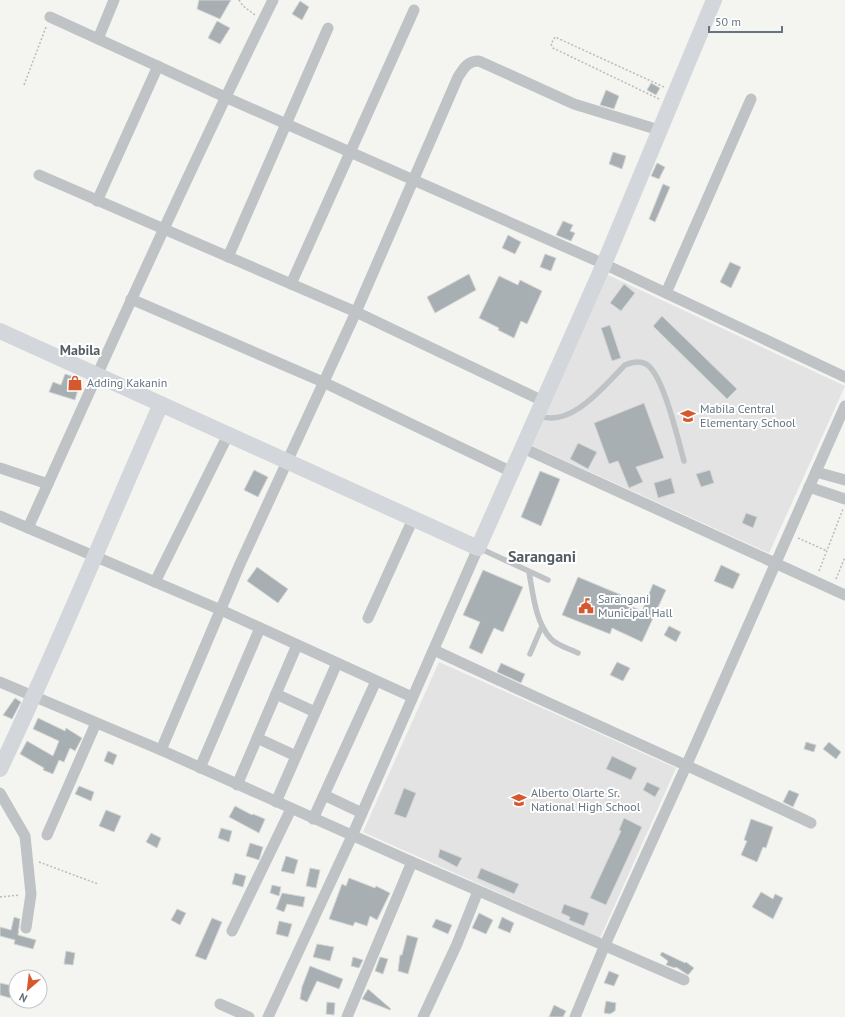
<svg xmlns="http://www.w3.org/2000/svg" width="845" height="1017" font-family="'PT Sans',sans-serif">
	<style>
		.built { fill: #e2e3e2 }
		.building { fill: #a7afb3; stroke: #d5d5d3 }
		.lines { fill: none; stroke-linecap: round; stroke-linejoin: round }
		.path { stroke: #b9bbbd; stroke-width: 1.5; stroke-dasharray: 2 2; stroke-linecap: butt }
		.lane { stroke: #bfc3c6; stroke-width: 5.5 }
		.street { stroke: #bfc3c6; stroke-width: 11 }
		.secondary { stroke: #d3d7db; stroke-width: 16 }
		.labels { text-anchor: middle; stroke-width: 4; stroke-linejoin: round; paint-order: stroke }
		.poi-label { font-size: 12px; fill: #657480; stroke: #fff; text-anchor: start }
		.quarter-label { font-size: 14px; font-weight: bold; fill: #535d65; stroke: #fff }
		.district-label { font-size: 16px; font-weight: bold; fill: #535d65; stroke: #fff }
	</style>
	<rect width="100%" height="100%" fill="#f4f4f1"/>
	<g class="built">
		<polygon points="608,275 845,386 769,553 531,445"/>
		<polygon points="439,662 676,768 600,938 363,832"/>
	</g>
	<g class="building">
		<polygon points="199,0 231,0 220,19 197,9"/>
		<polygon points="300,1 309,7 302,20 292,14"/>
		<polygon points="217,21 230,28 220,44 208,38"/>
		<polygon points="651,83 660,88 656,95 647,90"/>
		<polygon points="606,90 619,96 614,109 600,105"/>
		<polygon points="613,152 626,156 622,169 609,164"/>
		<polygon points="657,163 665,167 659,179 651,176"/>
		<polygon points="663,184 670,187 655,222 649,219"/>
		<polygon points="563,221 573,225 570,231 575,233 571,241 556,235"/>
		<polygon points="508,235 521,242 515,254 502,248"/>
		<polygon points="545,254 556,258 551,271 540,267"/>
		<polygon points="730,262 741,267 731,288 720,282"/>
		<polygon points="469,274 476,290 435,313 427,297"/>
		<polygon points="499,276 518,285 520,280 542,291 527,324 521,321 514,338 498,330 499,328 479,318"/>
		<polygon points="624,284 635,293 621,311 610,303"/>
		<polygon points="662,316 737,389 727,399 653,326"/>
		<polygon points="610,325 621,358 612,361 601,328"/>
		<polygon points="65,374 81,379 75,400 49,392 53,382 61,385"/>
		<polygon points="644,403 664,458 636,467 643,482 629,488 618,461 609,464 594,423"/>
		<polygon points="578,443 597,452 588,469 570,459"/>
		<polygon points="254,470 268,477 258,497 244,490"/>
		<polygon points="710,470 714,483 701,487 696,474"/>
		<polygon points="540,471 560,479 541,526 521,517"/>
		<polygon points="671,478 675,493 658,498 654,483"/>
		<polygon points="746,513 757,517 753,528 742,523"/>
		<polygon points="721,565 740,574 733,589 714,581"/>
		<polygon points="257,567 288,589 278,603 247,581"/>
		<polygon points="483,570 523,587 503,632 494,628 482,654 469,648 480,622 463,615"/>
		<polygon points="578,577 626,597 623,603 642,611 653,584 666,590 642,642 612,628 610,634 562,615"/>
		<polygon points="669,626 681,632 676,642 664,635"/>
		<polygon points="617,662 630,668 623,681 610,675"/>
		<polygon points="501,663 525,674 521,683 497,672"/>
		<polygon points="15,698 21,702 12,719 3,715"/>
		<polygon points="38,718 65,731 66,728 82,738 75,751 70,748 64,762 59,760 53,774 43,770 44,768 20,754 27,741 53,756 59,741 33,729"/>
		<polygon points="806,742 816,745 814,752 804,749"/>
		<polygon points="829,742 841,752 836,759 823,749"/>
		<polygon points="108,751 117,755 113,765 104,761"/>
		<polygon points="612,756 637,768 631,780 606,769"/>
		<polygon points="647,782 660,788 655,797 643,790"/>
		<polygon points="79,786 94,792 91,801 75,794"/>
		<polygon points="404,788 416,793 406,818 394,814"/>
		<polygon points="789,790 799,794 793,807 783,802"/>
		<polygon points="235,806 252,815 253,814 265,819 259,833 229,817"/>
		<polygon points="106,810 121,816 114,832 99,826"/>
		<polygon points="624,818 642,827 606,905 590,898 621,831 619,830"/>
		<polygon points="751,819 773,827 766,848 763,847 757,862 741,855 747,841 744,840"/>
		<polygon points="221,828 232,831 229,842 218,838"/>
		<polygon points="151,833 161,838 157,848 146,842"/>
		<polygon points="250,843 263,847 259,860 246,856"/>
		<polygon points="440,849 462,858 457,867 438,857"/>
		<polygon points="286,856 298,860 294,874 281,871"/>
		<polygon points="310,868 320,870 316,888 306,886"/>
		<polygon points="481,868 519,884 514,894 477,878"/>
		<polygon points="235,873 246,876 243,887 232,884"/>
		<polygon points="349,878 375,888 376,886 390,893 377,920 370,916 367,926 355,922 353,926 329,919 342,884 346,886"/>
		<polygon points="272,885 281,887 279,896 270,893"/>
		<polygon points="761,892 773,899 775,894 783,898 773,919 752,907"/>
		<polygon points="282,893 305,897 303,907 287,904 284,912 276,909"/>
		<polygon points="564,904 589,913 584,926 569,920 570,917 561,913"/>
		<polygon points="177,909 186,913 180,925 171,920"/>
		<polygon points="479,913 493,920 486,934 472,928"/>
		<polygon points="14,917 20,919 18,935 36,940 33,949 14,944 15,940 0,936 0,927 11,930"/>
		<polygon points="502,917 514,923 510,933 498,928"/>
		<polygon points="212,918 222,922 206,960 195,956"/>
		<polygon points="436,919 452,925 448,934 432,927"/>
		<polygon points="279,921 292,924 288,937 276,934"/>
		<polygon points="407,935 418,938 408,974 398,971 400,955 402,955"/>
		<polygon points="317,944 334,947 330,961 313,957"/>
		<polygon points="66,951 75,953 73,965 64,964"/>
		<polygon points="662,952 685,963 686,962 694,968 688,975 676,967 675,968 666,965 668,961 660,955"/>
		<polygon points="353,957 363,960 359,968 351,966"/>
		<polygon points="380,957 388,959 383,974 375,971"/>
		<polygon points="310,966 343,979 339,989 317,981 307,1002 300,999 302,987"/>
		<polygon points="609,971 619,975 614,986 604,983"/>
		<polygon points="0,983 13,986 10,998 0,995"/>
		<polygon points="368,989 391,1009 390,1010 362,999"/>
		<polygon points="606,1001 616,1003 615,1011 610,1014 604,1013"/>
		<polygon points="327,1002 335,1003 334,1015 326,1014"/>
		<polygon points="554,1005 566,1011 563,1017 549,1017"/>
	</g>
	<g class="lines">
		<g class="path">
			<polyline points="239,0 243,6 255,15"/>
			<polyline points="24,85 46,27"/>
			<polyline points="659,99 553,48 551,44 555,37 664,87"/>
			<polyline points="798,538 827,551"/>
			<polyline points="819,571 843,509"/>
			<polyline points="836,579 845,557"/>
			<polyline points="39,862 98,884"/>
			<polyline points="0,897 20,895"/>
		</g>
		<g class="lane">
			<path d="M538,415C570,430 605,385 625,365C632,362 639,360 646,364C663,373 678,440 684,461"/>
			<polyline points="479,548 548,580"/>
			<path d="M529,572C533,593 535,622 551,639C558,646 570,649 578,653"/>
			<polyline points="530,654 542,626"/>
		</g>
		<g class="street">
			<polyline points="50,17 225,97 604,264 845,377"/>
			<polyline points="98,39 114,0"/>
			<polyline points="39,175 356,312 543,401"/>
			<polyline points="97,201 158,66"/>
			<polyline points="228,257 328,28"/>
			<polyline points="291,284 414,10"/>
			<polyline points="666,293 751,99"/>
			<polyline points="131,299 323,382 512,472"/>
			<polyline points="523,448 845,595"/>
			<polyline points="0,468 48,484"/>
			<polyline points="816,472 845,480"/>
			<polyline points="809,487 845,499"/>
			<polyline points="0,516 221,610 412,697"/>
			<path d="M28,528C108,351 187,174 273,0"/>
			<polyline points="155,582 228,435"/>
			<polyline points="368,618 413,519"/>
			<path d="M434,650C559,709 686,764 811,823"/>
			<polyline points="0,682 161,750 412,862 684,980"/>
			<polyline points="276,694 315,712"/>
			<polyline points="257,738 296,756"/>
			<path d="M161,750L240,564L356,312L458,77C464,68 467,61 479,61L574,104L659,130"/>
			<polyline points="200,768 260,628"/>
			<polyline points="237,785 297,645"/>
			<polyline points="0,793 25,836 31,894 26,928"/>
			<polyline points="324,795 362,813"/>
			<polyline points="276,802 337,663"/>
			<polyline points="313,819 376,681"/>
			<polyline points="47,835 96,723"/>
			<polyline points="232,931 291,809"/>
			<polyline points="220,1004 249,1017"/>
			<polyline points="268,1017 352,836 478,548"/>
			<polyline points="347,1017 412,862"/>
			<polyline points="423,1017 457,944 478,891"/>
			<polyline points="575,1017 604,947 687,764 845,406"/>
		</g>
		<g class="secondary">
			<polyline points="0,331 478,548 604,264 714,0"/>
			<path d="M0,769C57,649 107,526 161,404"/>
		</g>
	</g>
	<defs>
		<g id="shop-bare" transform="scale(1.2)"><path d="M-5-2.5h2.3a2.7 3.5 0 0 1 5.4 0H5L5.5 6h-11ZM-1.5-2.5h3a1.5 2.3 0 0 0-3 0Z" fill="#d6582f" stroke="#fff" stroke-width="2.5" paint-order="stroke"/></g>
		<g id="school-bare" transform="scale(1.2)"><path d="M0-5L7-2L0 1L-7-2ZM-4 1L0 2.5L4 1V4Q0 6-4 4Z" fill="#d6582f" stroke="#fff" stroke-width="2.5" paint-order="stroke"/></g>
		<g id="civic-bare" transform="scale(1.2)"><path d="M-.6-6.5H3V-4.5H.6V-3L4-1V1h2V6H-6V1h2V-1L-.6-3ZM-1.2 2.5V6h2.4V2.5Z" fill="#d6582f" stroke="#fff" stroke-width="2.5" paint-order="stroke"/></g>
	</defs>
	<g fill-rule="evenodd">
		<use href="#shop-bare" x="75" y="383"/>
		<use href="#school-bare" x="688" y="416"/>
		<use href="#civic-bare" x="586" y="606"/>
		<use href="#school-bare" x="519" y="800"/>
	</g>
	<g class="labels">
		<g class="poi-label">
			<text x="87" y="387">Adding Kakanin</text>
			<text x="700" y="413">Mabila Central<tspan x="700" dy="14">Elementary School</tspan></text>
			<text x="598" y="603">Sarangani<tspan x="598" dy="14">Municipal Hall</tspan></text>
			<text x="531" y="797">Alberto Olarte Sr.<tspan x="531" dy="14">National High School</tspan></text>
		</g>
		<g class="quarter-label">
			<text x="80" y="355">Mabila</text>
		</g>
		<g class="district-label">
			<text x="542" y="562">Sarangani</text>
		</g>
	</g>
	<g transform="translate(28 989) rotate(208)"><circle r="19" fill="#ffffff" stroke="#c1c7cc"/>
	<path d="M0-3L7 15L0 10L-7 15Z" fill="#d6582f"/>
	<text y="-6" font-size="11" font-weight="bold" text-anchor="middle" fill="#657480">N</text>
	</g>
	<path d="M709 26v6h73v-6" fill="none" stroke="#657480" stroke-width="2"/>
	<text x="715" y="26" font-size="12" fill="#657480" stroke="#ffffff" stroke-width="3" paint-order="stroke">50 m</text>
</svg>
